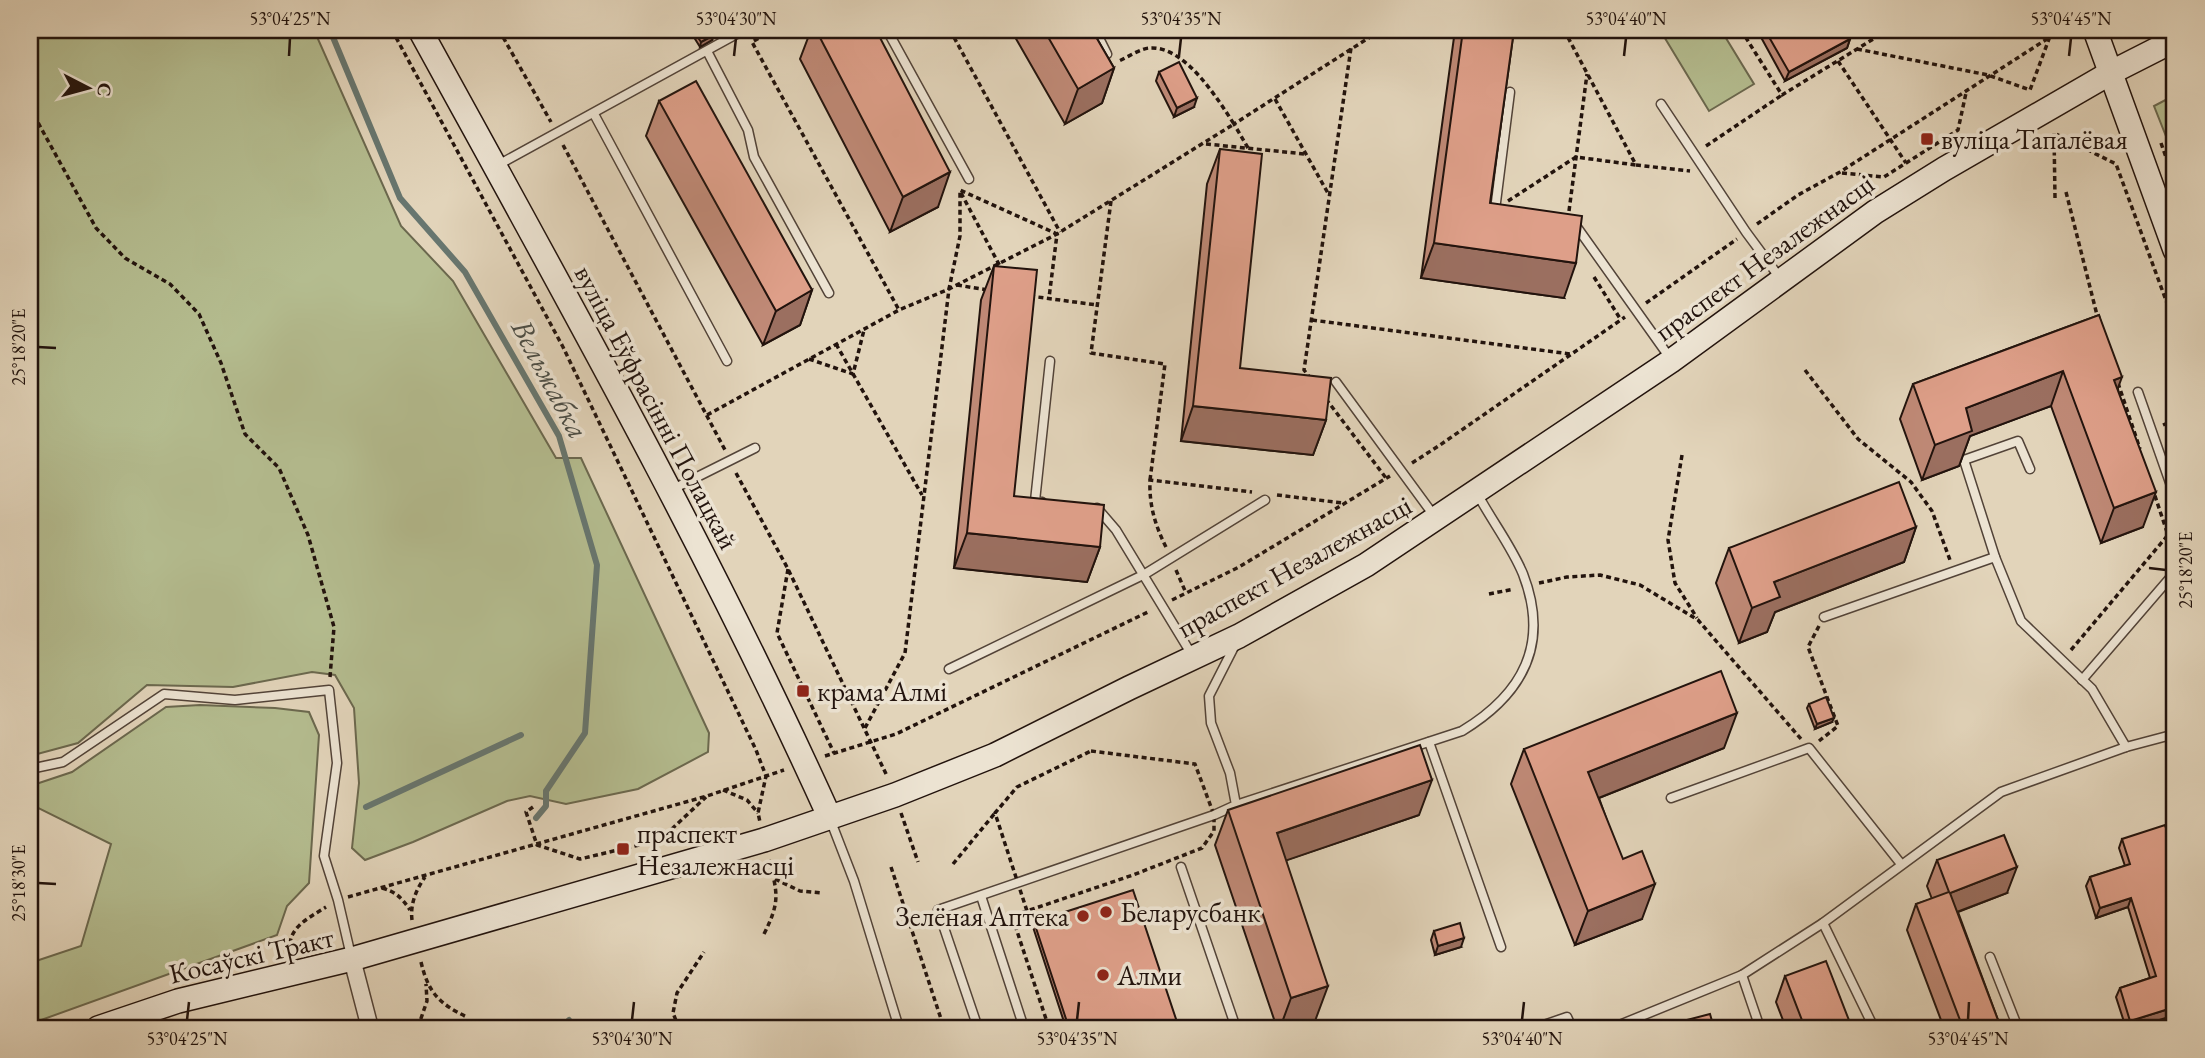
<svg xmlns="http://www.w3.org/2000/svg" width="2205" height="1058" font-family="'EB Garamond',serif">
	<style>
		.green { fill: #b4bc8f; stroke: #6b684e; stroke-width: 2 }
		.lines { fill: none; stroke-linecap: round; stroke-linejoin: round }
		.stream { stroke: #67766f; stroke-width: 6 }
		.lane-casing { stroke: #524338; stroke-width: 11 }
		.street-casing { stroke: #524338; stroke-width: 19 }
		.secondary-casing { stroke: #22130d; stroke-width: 26 }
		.path { stroke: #22130d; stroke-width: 3.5; stroke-dasharray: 5 3.5; stroke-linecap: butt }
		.lane { stroke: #ece3d2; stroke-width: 8 }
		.street { stroke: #ece3d2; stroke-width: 16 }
		.secondary { stroke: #ece3d2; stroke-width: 23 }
		.wall { fill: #bf8976; stroke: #22130d; stroke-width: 2 }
		.shaded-wall { fill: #9b6f60; stroke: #22130d; stroke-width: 2 }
		.building { fill: #de9f89; stroke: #22130d; stroke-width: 2 }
		.ticks { fill: none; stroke: #22130d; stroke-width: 2.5 }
		.poi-dot { fill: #8f2418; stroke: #ece3d2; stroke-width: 2.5 }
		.labels { text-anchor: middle; stroke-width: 7; stroke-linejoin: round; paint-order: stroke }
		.poi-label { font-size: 28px; fill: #22130d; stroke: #ece3d2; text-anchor: start }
		.street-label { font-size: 28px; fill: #22130d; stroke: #ece3d2 }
		.water-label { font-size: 30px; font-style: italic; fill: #4a4d46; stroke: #ece3d2 }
		.neatline { fill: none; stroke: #22130d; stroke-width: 2.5 }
		.ticks-label { font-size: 18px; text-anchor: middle; fill: #22130d }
	</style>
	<rect width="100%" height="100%" fill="#e2d4ba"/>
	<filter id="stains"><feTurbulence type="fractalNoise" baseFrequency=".00286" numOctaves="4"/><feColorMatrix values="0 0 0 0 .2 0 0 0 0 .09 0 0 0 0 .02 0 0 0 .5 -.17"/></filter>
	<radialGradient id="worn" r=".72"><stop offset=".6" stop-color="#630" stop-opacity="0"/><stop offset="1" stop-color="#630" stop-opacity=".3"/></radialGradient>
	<g class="green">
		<polygon points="30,30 314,30 401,226 453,281 556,458 581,458 709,733 708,752 638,789 566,804 530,796 507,801 413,842 365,860 352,848 359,783 354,708 335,675 312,672 233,687 147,685 78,743 30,756"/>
		<polygon points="1660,30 1721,30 1754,84 1709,111"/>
		<polygon points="2175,95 2175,159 2154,106"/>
		<polygon points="200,705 275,708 309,712 319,735 309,883 287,906 277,935 30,1024 30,963 81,946 111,844 30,804 30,786 72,772 166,707"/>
	</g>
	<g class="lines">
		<g class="stream">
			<polyline points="330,30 400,198 465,272 559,436 597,565 585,733 546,791 546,806 536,818"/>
			<polyline points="366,807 521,735"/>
			<polyline points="569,1020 574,1028"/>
		</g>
		<g class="lane-casing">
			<g id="lane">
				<polyline points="887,30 969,179"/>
				<polyline points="1095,30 1107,54"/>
				<polyline points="707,51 748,130 754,157 829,293"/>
				<polyline points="1661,104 1746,232 1780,278"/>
				<polyline points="594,114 727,361"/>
				<polyline points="498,165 744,30"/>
				<polyline points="1500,211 1495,210 1510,92"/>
				<polyline points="1574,223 1670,358"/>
				<polyline points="1336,382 1435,517"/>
				<polyline points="2138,392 2175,497"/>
				<polyline points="673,489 755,448"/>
				<polyline points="1042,502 1035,501 1050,361"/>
				<polyline points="1097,508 1116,530 1192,655"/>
				<polyline points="1995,557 1964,460 2018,441 2030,469"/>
				<polyline points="1824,617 1995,557 2021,621 2092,689 2126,747"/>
				<polyline points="949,669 1145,574 1265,500"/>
				<polyline points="2082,680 2175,572"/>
				<polyline points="1429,742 1501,947"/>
				<polyline points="30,769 63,762 164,694 235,700 329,690 337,763 324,856 338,900 351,956"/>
				<polyline points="1671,798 1809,748 1901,864"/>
				<path d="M1236,805L1462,731C1523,694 1550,644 1523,574C1512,547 1492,521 1478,495"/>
				<polyline points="830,819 854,881 899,1028"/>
				<polyline points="1181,867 1236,1028"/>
				<polyline points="981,896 1024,1028"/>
				<polyline points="1823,923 1874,1028"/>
				<polyline points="1990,957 2018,1028"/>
				<polyline points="1742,975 1760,1028"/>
				<polyline points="978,1028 938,910 1214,815 1236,805 1230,773 1211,723 1209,696 1235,645"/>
				<polyline points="1535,1028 1567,1017 1572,1028"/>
				<polyline points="1612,1028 1742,975 1823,923 2001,792 2126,747 2175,734"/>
			</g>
		</g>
		<g class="street-casing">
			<polyline id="street" points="352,959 370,1028"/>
		</g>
		<g class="secondary-casing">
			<g id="secondary">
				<path d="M420,30C562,289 708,548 830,818"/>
				<polyline points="2095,30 2175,250"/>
				<polyline points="98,1028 178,1001 352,959 764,840 895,795 995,755 1129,688 1239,636 1366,565 1671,361 1875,212 1944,169 2112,72 2175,40"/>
			</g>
		</g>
		<g class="path">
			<polyline points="392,30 563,347 756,750 766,776 758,813 760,822"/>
			<polyline points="499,30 551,122"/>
			<polyline points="773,30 752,42 899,310"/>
			<polyline points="950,30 1060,232"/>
			<polyline points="1564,30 1636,165 1690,171"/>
			<polyline points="1741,30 1782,95 1888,30"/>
			<polyline points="1857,49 1988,75 2030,90 2049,39 2046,30"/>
			<polyline points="1838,61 1906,163"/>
			<polyline points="1275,99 1329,195"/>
			<polyline points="30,108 96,228 125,258 170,284 199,314 221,363 245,434 279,468 308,535 334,627 330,677"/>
			<polyline points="2161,143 2175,183"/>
			<polyline points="1206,144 1305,154"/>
			<polyline points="563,145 725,450"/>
			<polyline points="1706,146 1782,95"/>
			<polyline points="1248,148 1234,124 1381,30"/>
			<polyline points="1842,173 1884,177 1958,130 1966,93"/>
			<polyline points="2066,192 2098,319"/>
			<polyline points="961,193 1002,270"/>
			<polyline points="2055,198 2054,133 2116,164 2175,325"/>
			<polyline points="1111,201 1091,353 1165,364 1150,480"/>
			<polyline points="1508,201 1576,157 1636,165"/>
			<polyline points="1569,211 1587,74"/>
			<polyline points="1757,224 1798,195 1840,172 2061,30"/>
			<polyline points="1594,277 1621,320"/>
			<polyline points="957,285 988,290"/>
			<polyline points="1030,296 1097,305"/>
			<polyline points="1646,303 1737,239"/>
			<polyline points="1312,320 1570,354"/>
			<polyline points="836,344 922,495"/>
			<polyline points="809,359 853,374 864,330"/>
			<polyline points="1805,370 1858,439 1911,482 1932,511 1950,560"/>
			<polyline points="1311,379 1304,370 1351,48"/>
			<polyline points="2118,383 2140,449"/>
			<polyline points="1326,399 1386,478"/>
			<path d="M707,415L899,310L949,289L1057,234L1234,124C1217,98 1185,46 1150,48C1141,48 1128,57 1119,61"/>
			<polyline points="2163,425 2175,420"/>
			<polyline points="1682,455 1668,540 1675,583 1697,618"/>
			<polyline points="1412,463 1440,445 1625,317"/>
			<polyline points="736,473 788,569 887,776"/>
			<polyline points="1277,495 1343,503"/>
			<path d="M1166,547C1155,525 1149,505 1150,480L1252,492"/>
			<polyline points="788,569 777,633 834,753"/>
			<polyline points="1176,570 1186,593"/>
			<polyline points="1539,583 1567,577 1600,575 1640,585 1698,620 1801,739"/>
			<polyline points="1489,594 1514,589"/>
			<polyline points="1172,600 1239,567 1390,476"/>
			<polyline points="1819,626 1808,647 1838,726 1819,741"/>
			<polyline points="2071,650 2168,535 2154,493"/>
			<polyline points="865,728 905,653 949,289 960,236 960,190 1057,234 1049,298"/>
			<polygon points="1091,751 1195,764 1214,815 1214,831 1202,848 1133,875 1027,911 995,813 1017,787"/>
			<polyline points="825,756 896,734 1150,611"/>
			<polyline points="723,790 747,800 758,813"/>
			<polyline points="533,807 526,812 537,845 580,859 660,840 706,797"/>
			<polyline points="901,813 918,862"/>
			<polyline points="953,864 995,813"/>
			<polyline points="891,867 944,1028"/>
			<polyline points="775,879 800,891 822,893"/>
			<path d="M382,888C396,892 402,898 410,910"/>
			<polyline points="348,897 707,796 784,770"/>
			<polyline points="1027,911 1012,916 1049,1028"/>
			<path d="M412,920C410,904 416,890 425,877"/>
			<path d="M764,934C780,902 778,894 769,860"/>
			<path d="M290,952C287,928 307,919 326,907"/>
			<path d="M421,962C428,992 439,1004 467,1017"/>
			<polyline points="418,1027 427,1001 426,984"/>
			<polyline points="679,1028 673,1013 677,993 704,952"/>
		</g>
		<use href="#lane" class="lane"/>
		<use href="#street" class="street"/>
		<use href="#secondary" class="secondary"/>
	</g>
	<g class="wall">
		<polygon points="693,30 712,40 700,47 692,34"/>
		<polygon points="811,30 876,30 938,207 890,232 800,59"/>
		<polygon points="1011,30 1092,30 1114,68 1102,103 1065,124"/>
		<polygon points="1455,30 1514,30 1490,203 1564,298 1421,278"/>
		<polygon points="1757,30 1860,30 1849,36 1850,39 1847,48 1785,81"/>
		<polygon points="1159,72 1194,107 1174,117 1156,81"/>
		<polygon points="659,101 812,290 800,325 763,345 646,136"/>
		<polygon points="1220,149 1240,368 1326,420 1313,455 1181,441 1207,184"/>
		<polygon points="994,266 1014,496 1100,547 1087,582 954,568 981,300"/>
		<polygon points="2099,315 2118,389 2143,527 2101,543 2051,406 1970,436 1959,466 1922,480 1900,419 1913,384"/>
		<polygon points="1916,527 1904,562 1775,612 1767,632 1739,643 1716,583 1729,548"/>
		<polygon points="1809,704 1832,722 1815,729 1807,708"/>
		<polygon points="1724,748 1599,798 1642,919 1575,945 1511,784 1524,749"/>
		<polygon points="1228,810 1419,815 1286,860 1315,1021 1293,1028 1277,1028 1215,845"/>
		<polygon points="2122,839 2175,858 2175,1015 2134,1028 2126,1028 2116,997 2120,988 2150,978 2128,907 2096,918 2086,886 2090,877 2125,866 2119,848"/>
		<polygon points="1937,860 2007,893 1958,912 2001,1028 1944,1028 1907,930 1916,904 1932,899 1927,886"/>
		<polygon points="1034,922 1179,1028 1066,1028 1033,927"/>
		<polygon points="1434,931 1461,947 1435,955 1431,940"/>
		<polygon points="1785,976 1852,1028 1786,1028 1776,1002"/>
	</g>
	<g class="shaded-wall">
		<polygon points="1847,30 1860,30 1843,39"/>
		<polygon points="714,35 712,40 700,47 701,42"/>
		<polygon points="1850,39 1847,48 1785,81 1789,72"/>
		<polygon points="1114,68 1102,103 1065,124 1078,89"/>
		<polygon points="1197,98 1194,107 1174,117 1177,108"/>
		<polygon points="950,172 938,207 890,232 903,197"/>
		<polygon points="1434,243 1576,263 1564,298 1421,278"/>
		<polygon points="812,290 800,325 763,345 776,311"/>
		<polygon points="2063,371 2051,406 1970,436 1959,466 1922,480 1935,445 1966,408"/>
		<polygon points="2122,377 2109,412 2114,380"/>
		<polygon points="1193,406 1326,420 1313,455 1181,441"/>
		<polygon points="2156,492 2143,527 2101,543 2114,508"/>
		<polygon points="1916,527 1904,562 1775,612 1767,632 1739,643 1752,608 1774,582"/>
		<polygon points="967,533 1100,547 1087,582 954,568"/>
		<polygon points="1737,713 1724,748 1576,807 1588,772"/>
		<polygon points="1834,718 1832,722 1815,729 1817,724"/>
		<polygon points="1432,780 1419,815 1264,868 1277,833"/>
		<polygon points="2017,867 2007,893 1941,918 1950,893"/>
		<polygon points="1655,884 1642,919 1575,945 1588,911"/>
		<polygon points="2131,898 2128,907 2096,918 2100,908"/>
		<polygon points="1464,938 1461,947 1435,955 1438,946"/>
		<polygon points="1328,986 1315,1021 1293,1028 1280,1028 1291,998"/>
		<polygon points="2175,1007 2175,1015 2134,1028 2128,1028 2130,1021"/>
	</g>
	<g class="building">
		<polygon points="693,30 710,30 714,35 701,42"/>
		<polygon points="816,30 876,30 950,172 903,197"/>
		<polygon points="1044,30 1092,30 1114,68 1078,89"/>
		<polygon points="1463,30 1514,30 1490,203 1582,216 1576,263 1434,243"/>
		<polygon points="1765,30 1847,30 1846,30 1850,39 1789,72"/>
		<polygon points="1179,62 1197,98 1177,108 1159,72"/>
		<polygon points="696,81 812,290 776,311 659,101"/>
		<polygon points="1220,149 1262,154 1240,368 1331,378 1326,420 1193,406"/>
		<polygon points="994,266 1037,270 1014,496 1104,505 1100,547 967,533"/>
		<polygon points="2099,315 2122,377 2114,380 2156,492 2114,508 2063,371 1966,408 1972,431 1935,445 1913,384"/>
		<polygon points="1899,482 1916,527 1774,582 1780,597 1752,608 1729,548"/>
		<polygon points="1721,671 1737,713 1588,772 1623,859 1642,851 1655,884 1588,911 1524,749"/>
		<polygon points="1826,697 1834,718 1817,724 1809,704"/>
		<polygon points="1420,745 1432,780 1277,833 1328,986 1291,998 1228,810"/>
		<polygon points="2165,825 2175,858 2175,1007 2130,1021 2120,988 2156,976 2131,898 2100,908 2090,877 2130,864 2122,839"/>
		<polygon points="2004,835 2017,867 1950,893 2001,1028 1963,1028 1916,904 1949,892 1937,860"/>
		<polygon points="1133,890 1179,1028 1069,1028 1034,922"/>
		<polygon points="1460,923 1464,938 1438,946 1434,931"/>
		<polygon points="1826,961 1852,1028 1805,1028 1785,976"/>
		<polygon points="1710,1014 1714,1028 1685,1028 1683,1021"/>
	</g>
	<path class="ticks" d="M289,56L290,38M734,56L736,38M1179,56L1181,38M1624,56L1626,38M2069,56L2071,38M38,347L56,348M2149,568L2166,570M38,883L56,884M187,1020L189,1002M632,1020L634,1002M1077,1020L1079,1002M1522,1020L1524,1002M1968,1020L1969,1002"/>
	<g class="poi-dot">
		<rect x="1920" y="132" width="14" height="14" rx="3.5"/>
		<rect x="796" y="684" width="14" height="14" rx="3.5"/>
		<rect x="616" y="842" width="14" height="14" rx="3.5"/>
		<circle cx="1106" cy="912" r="7"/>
		<circle cx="1083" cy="916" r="7"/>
		<circle cx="1103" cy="975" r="7"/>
	</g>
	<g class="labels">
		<g class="poi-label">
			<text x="1941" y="149">вуліца Тапалёвая</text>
			<text x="817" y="701">крама Алмі</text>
			<text x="637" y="843">праспект<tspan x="637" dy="32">Незалежнасці</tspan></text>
			<text x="1120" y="922">Беларусбанк</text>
			<text x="1069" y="926" text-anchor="end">Зелёная Аптека</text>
			<text x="1117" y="985">Алми</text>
		</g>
		<g class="street-label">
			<text transform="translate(1764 257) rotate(-36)" y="10">праспект Незалежнасці</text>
			<text transform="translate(657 407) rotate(62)" y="10">вуліца Еўфрасінні Полацкай</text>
			<text transform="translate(1294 566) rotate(-29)" y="10">праспект Незалежнасці</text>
			<text transform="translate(251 955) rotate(-13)" y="10">Косаўскі Тракт</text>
		</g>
		<g class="water-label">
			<text transform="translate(550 379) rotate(62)" y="10">Вельжабка</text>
		</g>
	</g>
	<rect width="2205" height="1058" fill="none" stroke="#e2d4ba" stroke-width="77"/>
	<g transform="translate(88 88) rotate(96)" stroke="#ece3d2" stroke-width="5" paint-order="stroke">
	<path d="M0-5L12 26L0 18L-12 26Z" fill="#22130d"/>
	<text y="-10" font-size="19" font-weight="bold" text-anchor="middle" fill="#22130d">С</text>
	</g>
	<rect x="38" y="38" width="2128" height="982" class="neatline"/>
	<g class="ticks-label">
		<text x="290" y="25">53°04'25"N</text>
		<text x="736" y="25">53°04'30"N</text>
		<text x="1181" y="25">53°04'35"N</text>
		<text x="1626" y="25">53°04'40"N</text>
		<text x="2071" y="25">53°04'45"N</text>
		<text transform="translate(19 347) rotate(-90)" y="6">25°18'20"E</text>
		<text transform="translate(2186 570) rotate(-90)" y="6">25°18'20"E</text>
		<text transform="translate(19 883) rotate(-90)" y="6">25°18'30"E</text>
		<text x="187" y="1045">53°04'25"N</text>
		<text x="632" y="1045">53°04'30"N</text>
		<text x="1077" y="1045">53°04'35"N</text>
		<text x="1522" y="1045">53°04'40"N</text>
		<text x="1968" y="1045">53°04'45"N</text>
	</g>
	<rect width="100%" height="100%" filter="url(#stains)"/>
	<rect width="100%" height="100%" fill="url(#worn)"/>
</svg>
